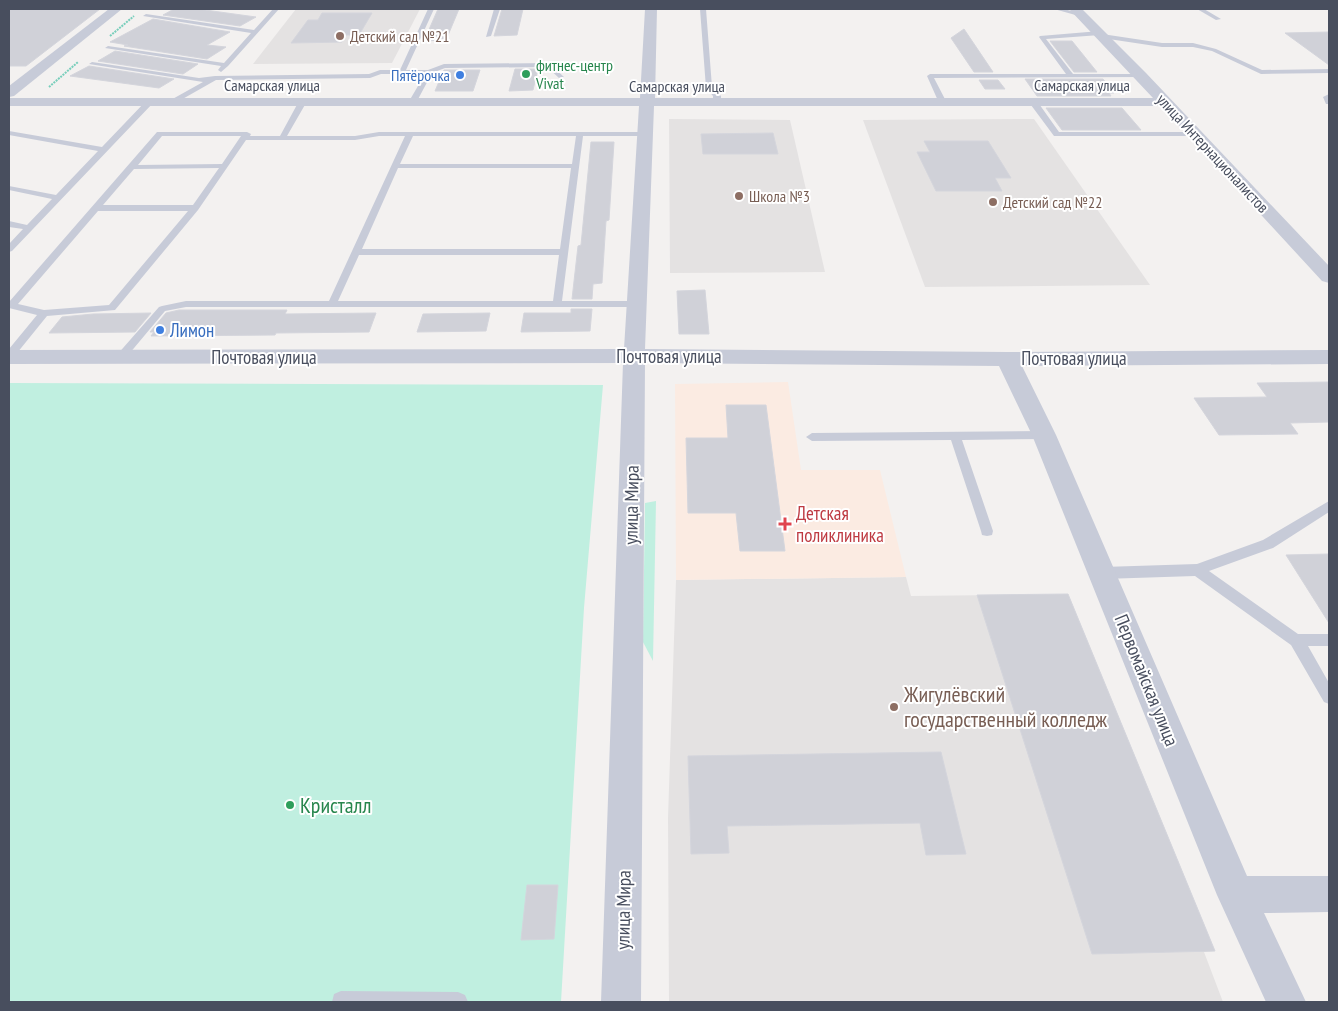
<svg xmlns="http://www.w3.org/2000/svg" width="1338" height="1011" font-family="'PT Sans Narrow',sans-serif">
	<style>
		.education { fill: #e4e2e2 }
		.medical { fill: #fbebe2 }
		.green { fill: #c0efe0 }
		.building { fill: #d0d1d8; stroke: #d4d5dc }
		.lines { fill: none; stroke-linecap: round; stroke-linejoin: round }
		.path { stroke: #78cebb; stroke-width: 2; stroke-dasharray: 2 1; stroke-linecap: butt }
		.service { fill: #c7cbd8; fill-rule: evenodd }
		.minor { fill: #c7cbd8; fill-rule: evenodd }
		.education-dot { fill: #8d6e63; stroke: #fff; stroke-width: 2 }
		.leisure-dot { fill: #2e9e5b; stroke: #fff; stroke-width: 2 }
		.shop-dot { fill: #3f7fe0; stroke: #fff; stroke-width: 2 }
		.health-dot { fill: #e0444e; stroke: #fff; stroke-width: 2 }
		.labels { text-anchor: middle; stroke-width: 4; stroke-linejoin: round; paint-order: stroke }
		.far-education-label { font-size: 16px; fill: #785e54; stroke: #fff; text-anchor: start }
		.far-leisure-label { font-size: 16px; fill: #27864d; stroke: #fff; text-anchor: start }
		.far-shop-label { font-size: 16px; fill: #366cbe; stroke: #fff; text-anchor: end }
		.far-street-label { font-size: 16px; fill: #484e5e; stroke: #fff }
		.shop-label { font-size: 19px; fill: #366cbe; stroke: #fff; text-anchor: start }
		.street-label { font-size: 19px; fill: #484e5e; stroke: #fff }
		.health-label { font-size: 19px; fill: #be3a42; stroke: #fff; text-anchor: start }
		.near-education-label { font-size: 22px; fill: #785e54; stroke: #fff; text-anchor: start }
		.near-leisure-label { font-size: 22px; fill: #27864d; stroke: #fff; text-anchor: start }
	</style>
	<rect width="100%" height="100%" fill="#f3f1f0"/>
	<g class="education">
		<polygon points="296,9 420,9 392,63 253,64"/>
		<polygon points="669,119 790,120 825,272 670,273"/>
		<polygon points="1034,119 1150,285 925,287 863,120"/>
		<polygon points="906,577 911,596 1068,594 1215,951 1204,952 1223,1002 669,1002 668,818 676,580"/>
	</g>
	<polygon class="medical" points="788,382 801,470 880,470 906,577 676,580 675,384"/>
	<g class="green">
		<polygon points="9,383 603,385 584,608 561,1002 9,1002"/>
		<polygon points="656,501 653,661 643,642 645,503"/>
	</g>
	<g class="building">
		<polygon points="9,9 100,9 26,66 9,66"/>
		<polygon points="174,9 198,9 256,17 240,26 163,15"/>
		<polygon points="438,9 459,9 446,40 424,41"/>
		<polygon points="502,9 523,9 517,35 494,36"/>
		<polygon points="322,13 372,13 359,35 346,35 342,42 291,43 308,20 318,20"/>
		<polygon points="153,19 230,32 207,45 226,47 207,59 124,46 128,45 110,42"/>
		<polygon points="964,29 993,72 974,72 951,38"/>
		<polygon points="1329,32 1329,65 1285,33"/>
		<polygon points="1050,41 1072,41 1097,72 1074,72"/>
		<polygon points="115,51 198,64 183,74 98,61"/>
		<polygon points="89,66 174,79 159,88 70,76"/>
		<polygon points="515,69 538,69 533,90 509,91"/>
		<polygon points="444,70 480,70 473,91 435,91"/>
		<polygon points="1025,79 1103,79 1114,93 1109,93 1111,96 1037,96"/>
		<polygon points="979,80 998,80 1005,89 985,89"/>
		<polygon points="1046,108 1122,108 1141,130 1062,130"/>
		<polygon points="773,133 778,154 703,154 701,134"/>
		<polygon points="924,141 988,141 1011,178 995,178 1002,191 936,191 917,152 930,152"/>
		<polygon points="591,142 614,142 609,220 606,221 602,283 593,284 592,299 572,299 578,246 581,245"/>
		<polygon points="705,290 709,334 679,334 677,291"/>
		<polygon points="571,309 592,309 590,331 521,332 524,313 571,313"/>
		<polygon points="179,310 287,310 285,314 376,313 369,332 276,333 275,335 151,336 154,332 150,332 166,313"/>
		<polygon points="151,313 135,332 49,333 62,317 93,314"/>
		<polygon points="490,313 486,331 417,332 423,314"/>
		<polygon points="1329,382 1329,422 1290,423 1298,434 1219,435 1194,398 1267,397 1257,383"/>
		<polygon points="726,405 766,405 785,551 740,551 736,513 688,513 686,438 728,438"/>
		<polygon points="1329,554 1329,623 1286,555"/>
		<polygon points="1068,594 1215,951 1092,954 977,595"/>
		<polygon points="941,752 966,854 926,855 920,823 727,826 729,853 691,854 688,756"/>
		<polygon points="527,885 558,885 554,939 521,940"/>
	</g>
	<g class="lines">
		<g class="path">
			<polyline points="110,36 134,16"/>
			<polyline points="49,87 78,62"/>
		</g>
		<g class="service">
			<polygon points="273,9 279,9 228,66 221,72 218,70 221,66 105,48 108,46 224,63 251,33 143,16 146,14 254,30"/>
			<polygon points="428,9 434,9 406,70 428,70 444,64 549,63 564,77 559,78 547,67 445,68 432,73 416,103 412,105 408,103 425,74 381,74 370,78 216,80 172,105 168,103 169,101 203,82 89,64 92,62 199,78 215,76 369,74 380,70 400,70"/>
			<polygon points="494,9 500,9 491,36 486,37"/>
			<polygon points="700,9 706,9 712,87 721,96 721,103 717,105 713,103 713,96 706,88"/>
			<polygon points="1054,9 1064,9 1082,14 1079,16"/>
			<polygon points="1197,9 1204,9 1221,19 1216,20"/>
			<polygon points="1100,31 1102,34 1162,43 1193,43 1216,49 1262,70 1329,69 1329,73 1261,74 1212,51 1193,47 1162,47 1102,38 1100,35 1046,39 1073,74 1141,74 1143,75 1143,77 934,78 947,103 943,105 939,103 927,76 930,74 1066,74 1039,37 1040,36"/>
			<polygon points="1329,94 1329,104 1326,104 1323,97"/>
			<polygon points="146,101 153,103 12,251 9,252 9,244 23,229 9,227 9,221 27,225 52,199 9,190 9,186 56,195 98,151 9,135 9,131 102,147"/>
			<path d="M299,101L306,103L287,136H355L379,132H648V136H583L562,301H638L643,304L638,307H186L165,311L124,360H116L115,358L116,356L159,307L162,306L186,301H329L405,136H379L355,140H246L198,210L115,310L47,316L13,358L9,359V349L37,315L9,308V302L157,132H247L251,134L250,136H280ZM162,136H241L222,164L138,165ZM413,136H576L572,164H400ZM219,168L193,205H103L134,169ZM398,168H571L560,249H362ZM98,211H188L109,305L44,310L18,304ZM359,255H559L553,301H338Z"/>
			<polygon points="1031,101 1037,101 1059,132 1196,132 1200,134 1196,136 1054,136 1031,105"/>
			<polygon points="1044,431 1050,435 1044,439 962,440 993,531 992,535 987,536 982,535 981,531 951,440 812,441 806,437 812,433"/>
			<polygon points="1329,501 1329,512 1273,548 1209,571 1298,634 1329,634 1329,646 1308,646 1329,683 1329,704 1324,702 1291,645 1195,576 1103,579 1098,577 1096,573 1098,569 1103,567 1197,564 1263,540"/>
			<polygon points="341,991 458,992 465,995 468,1002 332,1002 334,994"/>
		</g>
		<g class="minor">
			<polygon points="109,9 122,9 14,96 9,97 9,86"/>
			<polygon points="645,9 657,9 655,98 1153,98 1069,9 1082,9 1146,73 1329,266 1329,283 1322,281 1161,106 654,106 645,349 1007,352 1329,350 1329,364 1022,366 1056,435 1247,876 1329,876 1329,912 1264,913 1306,1002 1266,1002 1217,895 1032,435 999,366 645,363 641,1002 601,1002 623,363 9,364 9,350 624,349 639,106 9,106 9,98 640,98"/>
		</g>
	</g>
	<g class="education-dot">
		<circle cx="340" cy="36" r="5"/>
		<circle cx="739" cy="196" r="5"/>
		<circle cx="993" cy="202" r="5"/>
		<circle cx="894" cy="707" r="5"/>
	</g>
	<g class="leisure-dot">
		<circle cx="526" cy="74" r="5"/>
		<circle cx="290" cy="805" r="5"/>
	</g>
	<g class="shop-dot">
		<circle cx="460" cy="75" r="5"/>
		<circle cx="160" cy="330" r="5"/>
	</g>
	<path class="health-dot" d="M782.5 516.5h5v5h5v5h-5v5h-5v-5h-5v-5h5z"/>
	<g class="labels">
		<g class="far-education-label">
			<text x="350" y="42">Детский сад №21</text>
			<text x="749" y="202">Школа №3</text>
			<text x="1003" y="208">Детский сад №22</text>
		</g>
		<g class="far-leisure-label">
			<text x="536" y="71">фитнес-центр<tspan x="536" dy="18">Vivat</tspan></text>
		</g>
		<g class="far-shop-label">
			<text x="450" y="81">Пятёрочка</text>
		</g>
		<g class="far-street-label">
			<text x="272" y="91">Самарская улица</text>
			<text x="1082" y="91">Самарская улица</text>
			<text x="677" y="92">Самарская улица</text>
			<text transform="translate(1213 153) rotate(47)" y="6">улица Интернационалистов</text>
		</g>
		<g class="shop-label">
			<text x="170" y="337">Лимон</text>
		</g>
		<g class="street-label">
			<text x="669" y="363">Почтовая улица</text>
			<text x="264" y="364">Почтовая улица</text>
			<text x="1074" y="365">Почтовая улица</text>
			<text transform="translate(631 505) rotate(-89)" y="7">улица Мира</text>
			<text transform="translate(1147 680) rotate(68)" y="7">Первомайская улица</text>
			<text transform="translate(623 910) rotate(-89)" y="7">улица Мира</text>
		</g>
		<g class="health-label">
			<text x="796" y="520">Детская<tspan x="796" dy="22">поликлиника</tspan></text>
		</g>
		<g class="near-education-label">
			<text x="904" y="702">Жигулёвский<tspan x="904" dy="25">государственный колледж</tspan></text>
		</g>
		<g class="near-leisure-label">
			<text x="300" y="813">Кристалл</text>
		</g>
	</g>
	<rect width="1338" height="1011" fill="none" stroke="#484e5e" stroke-width="20"/>
</svg>
